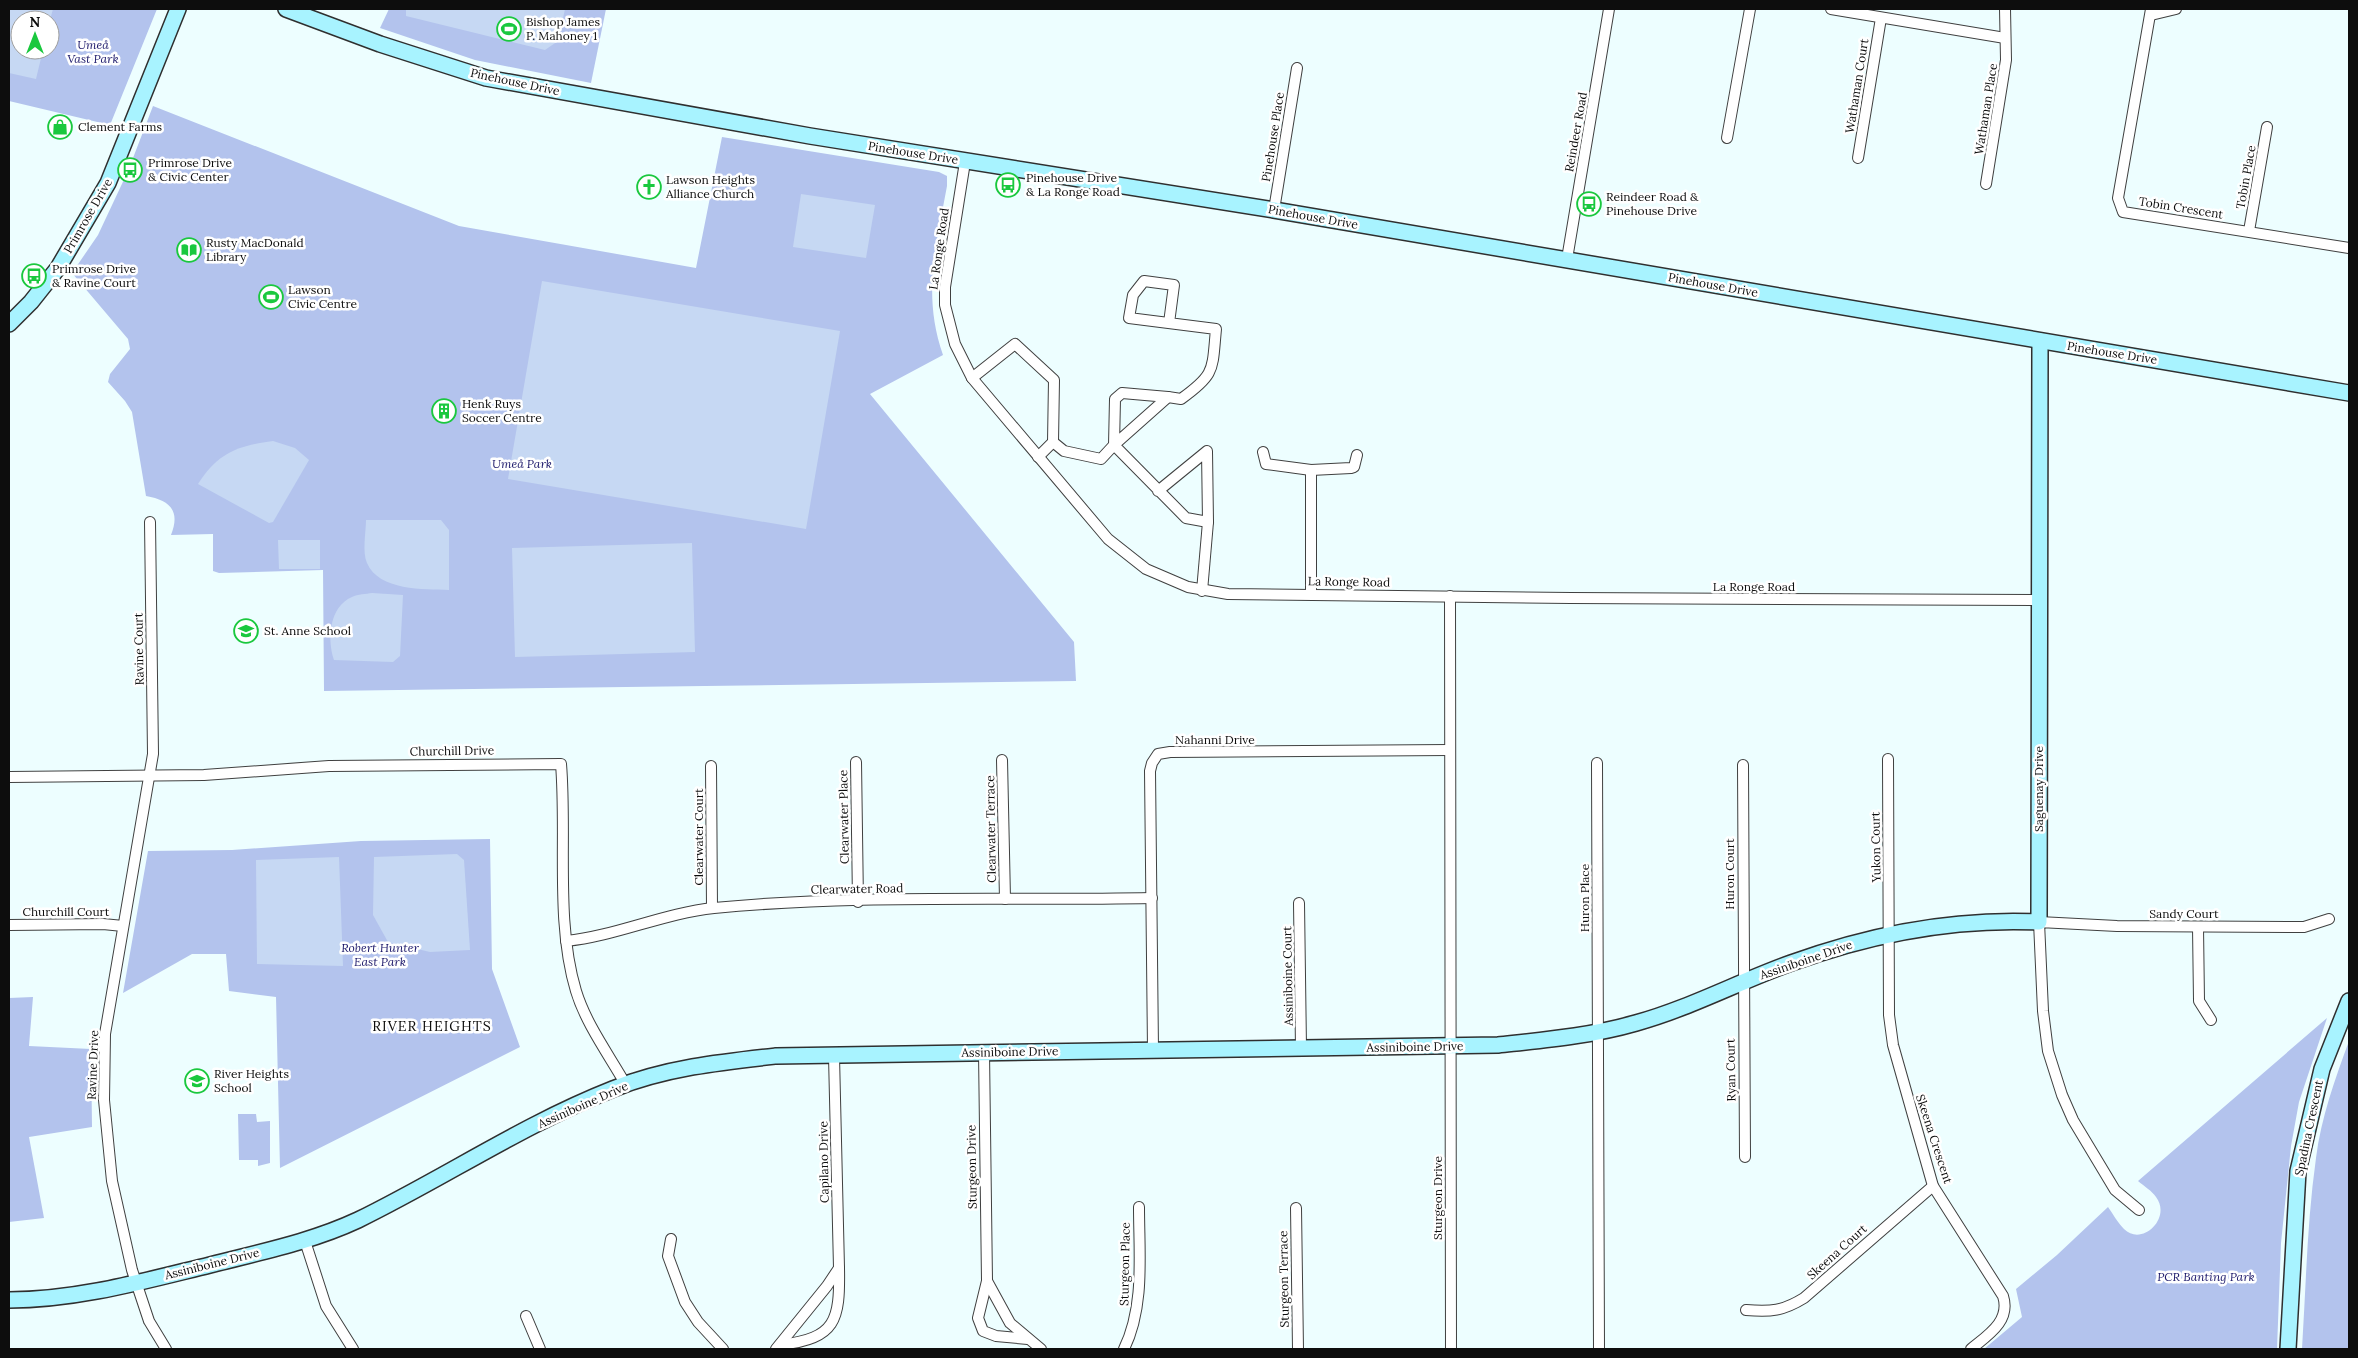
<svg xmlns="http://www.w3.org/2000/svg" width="2358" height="1358" font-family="Lora,serif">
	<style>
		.green { fill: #b3c3ed; fill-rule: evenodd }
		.pitch { fill: #c6d8f3 }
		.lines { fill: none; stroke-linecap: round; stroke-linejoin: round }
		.street-casing { stroke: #404040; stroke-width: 12 }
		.secondary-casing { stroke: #2f2f2f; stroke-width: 18 }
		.street { stroke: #fff; stroke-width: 10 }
		.secondary { stroke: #a8f3ff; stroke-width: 15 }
		.labels { text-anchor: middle; stroke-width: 5; stroke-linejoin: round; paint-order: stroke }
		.poi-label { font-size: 12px; fill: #0d0d0d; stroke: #fff; text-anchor: start }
		.park-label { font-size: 12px; font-style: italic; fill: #1c186a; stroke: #fff }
		.street-label { font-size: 12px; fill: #0d0d0d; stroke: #fff }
		.neighbourhood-label { font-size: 14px; letter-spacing: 1px; fill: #0d0d0d; stroke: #fff }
	</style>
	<rect width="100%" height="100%" fill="#edfeff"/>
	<g class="green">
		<path d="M9,9H157L110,125L9,101ZM20,20H50V50H20Z"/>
		<polygon points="389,9 606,9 591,83 475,60 380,28"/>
		<path d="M153,106L459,226L696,268L722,137L939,172L947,176V186C936,246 922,295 943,355L870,394L1074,642L1076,681L324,691L323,570L219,573L213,571V534L171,535C181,510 169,500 146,496L132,412L125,401L108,382L110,374L130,349L128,339L72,273L98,235L128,171Z"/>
		<polygon points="490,839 492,969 520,1047 280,1168 276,997 229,991 226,954 192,954 123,993 148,851 232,850 361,841"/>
		<polygon points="33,997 29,1046 91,1049 92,1127 29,1137 44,1218 9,1222 9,998"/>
		<path d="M2327,1018L2299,1102L2291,1146L2281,1243L2277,1349H1984L2022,1317L2016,1289L2057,1255L2108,1207C2113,1214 2118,1223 2124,1229C2142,1247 2172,1218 2156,1197C2152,1191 2144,1186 2138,1181Z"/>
		<path d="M2349,1041V1349H2302C2306,1286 2307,1222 2316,1158C2321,1118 2335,1079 2349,1041Z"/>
		<polygon points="238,1114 256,1114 257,1122 270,1121 270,1163 258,1166 258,1160 239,1160"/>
	</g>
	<g class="pitch">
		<polygon points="9,9 53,9 50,20 20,20 20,50 43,50 36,79 9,73"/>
		<polygon points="406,9 565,9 558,41 545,50 406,16"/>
		<polygon points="801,194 875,205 866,258 793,247"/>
		<polygon points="542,281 840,331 806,529 508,479"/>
		<path d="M273,441L295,448L309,460L273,522L269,523L198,484C218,453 237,446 273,441Z"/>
		<path d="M366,520H441L449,530V590C424,589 379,591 367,563C362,552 366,532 366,520Z"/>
		<polygon points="278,540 320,540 320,569 279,569"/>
		<polygon points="692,543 695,652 515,657 512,548"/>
		<path d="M372,593L403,595L400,656L393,662L334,660C327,639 329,607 352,597C358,594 366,594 372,593Z"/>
		<polygon points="457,854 464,860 470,950 430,952 388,942 373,915 374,857"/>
		<polygon points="339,857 343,966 257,964 256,860"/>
	</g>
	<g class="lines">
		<g class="street-casing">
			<g id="street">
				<polyline points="1831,9 2005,38"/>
				<polyline points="2151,9 2118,198 2123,212 2349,248"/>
				<polyline points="2151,15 2176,9"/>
				<polyline points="1727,138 1750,9"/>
				<polyline points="1858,158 1881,18"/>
				<polyline points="965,162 945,287 945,305 955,344 972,378 1108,539 1146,569 1188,587 1228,594 1571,598 2039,600"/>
				<polyline points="1986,184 2006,60 2005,9"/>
				<polyline points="1274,210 1297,68"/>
				<polyline points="2249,231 2267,127"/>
				<polyline points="1567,259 1609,9"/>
				<polyline points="972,378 1015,344 1054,380 1053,442 1038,457"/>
				<path d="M1168,397L1181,399C1216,374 1212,370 1216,329L1129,318L1133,295L1144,281L1174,285L1169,323"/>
				<polyline points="1053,442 1064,451 1101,459 1114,445 1115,399 1122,393 1168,397 1114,445 1186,518 1208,522 1207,451 1158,491"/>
				<polyline points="1263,452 1266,464 1311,470 1351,468 1354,467 1357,455"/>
				<polyline points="1311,470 1311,594"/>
				<polyline points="150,522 153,754 105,1034 104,1100 112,1181 132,1270 149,1321 166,1349"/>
				<polyline points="1202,591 1208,522"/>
				<polyline points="1450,596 1451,1349"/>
				<path d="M1888,759L1889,1015L1893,1045L1933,1186L2003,1296C2011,1321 1988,1335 1971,1349"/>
				<polyline points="1002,760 1005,899"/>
				<polyline points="856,762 858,902"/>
				<polyline points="1597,763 1599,1349"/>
				<polyline points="1743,765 1745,1157"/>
				<polyline points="711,766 712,908"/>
				<path d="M9,777L204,775L329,766L561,764C567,837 555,922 576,991C586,1024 609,1055 626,1085"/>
				<polyline points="1299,903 1301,1048"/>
				<polyline points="9,925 103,924 123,926"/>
				<polyline points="2198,927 2199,1001 2211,1020"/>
				<path d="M566,941C616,936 664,913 714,908C859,894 1006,901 1152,898"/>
				<polyline points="1153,1050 1150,771 1152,763 1158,754 1170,752 1450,750"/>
				<polyline points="984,1052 987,1281 1010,1323 1041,1349"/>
				<polyline points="1296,1208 1298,1349"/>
				<polyline points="2139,1210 2115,1190 2073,1120 2062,1095 2048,1051 2043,1011 2039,922 2117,926 2304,927 2329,919"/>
				<polyline points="671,1239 668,1256 685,1302 698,1322 723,1349"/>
				<polyline points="305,1241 326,1306 353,1349"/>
				<polyline points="987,1281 978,1318 983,1331 996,1336 1028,1339"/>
				<path d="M1746,1310C1771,1312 1783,1311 1804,1298L1933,1186"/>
				<polyline points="526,1316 540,1349"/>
				<path d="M781,1345C836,1338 840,1321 839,1268"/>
				<polyline points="776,1349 827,1286 839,1268 834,1056"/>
				<path d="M1124,1349C1145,1306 1139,1254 1139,1207"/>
			</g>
		</g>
		<g class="secondary-casing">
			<g id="secondary">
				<polyline points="286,9 380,44 486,78 810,136 1274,210 2349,393"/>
				<polyline points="9,324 31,302 58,268 108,183 178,9"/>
				<path d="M9,1300C77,1300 144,1281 210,1265C260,1252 311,1242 358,1220C444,1178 524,1124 613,1089C665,1068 721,1062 776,1056L1498,1045C1544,1040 1591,1036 1636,1023C1690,1008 1738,982 1791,963C1871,934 1954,918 2039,922L2040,341"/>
				<polyline points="2288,1349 2298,1171 2322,1069 2349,1001"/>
			</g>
		</g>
		<use href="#street" class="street"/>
		<use href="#secondary" class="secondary"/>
	</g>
	<defs>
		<g id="stadium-ring" transform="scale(1.25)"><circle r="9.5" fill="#fff" stroke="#1ac83e" stroke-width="1.5"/><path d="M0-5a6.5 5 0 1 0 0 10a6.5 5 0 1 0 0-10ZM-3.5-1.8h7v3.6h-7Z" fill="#1ac83e"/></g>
		<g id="shop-ring" transform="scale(1.25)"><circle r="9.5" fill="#fff" stroke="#1ac83e" stroke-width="1.5"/><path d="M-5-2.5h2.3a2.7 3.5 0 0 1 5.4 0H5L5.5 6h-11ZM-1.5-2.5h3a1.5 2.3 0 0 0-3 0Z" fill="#1ac83e"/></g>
		<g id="bus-ring" transform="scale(1.25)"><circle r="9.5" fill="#fff" stroke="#1ac83e" stroke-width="1.5"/><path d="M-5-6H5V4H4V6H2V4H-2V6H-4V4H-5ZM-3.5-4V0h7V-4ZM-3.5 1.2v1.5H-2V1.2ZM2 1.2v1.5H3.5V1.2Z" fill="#1ac83e"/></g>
		<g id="church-ring" transform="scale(1.25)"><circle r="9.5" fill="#fff" stroke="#1ac83e" stroke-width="1.5"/><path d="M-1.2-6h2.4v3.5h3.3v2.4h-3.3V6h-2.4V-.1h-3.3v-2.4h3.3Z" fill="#1ac83e"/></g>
		<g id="library-ring" transform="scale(1.25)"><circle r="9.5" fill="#fff" stroke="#1ac83e" stroke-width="1.5"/><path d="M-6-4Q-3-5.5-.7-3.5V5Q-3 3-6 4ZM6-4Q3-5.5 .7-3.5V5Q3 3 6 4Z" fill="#1ac83e"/></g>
		<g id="building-ring" transform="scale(1.25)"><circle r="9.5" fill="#fff" stroke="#1ac83e" stroke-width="1.5"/><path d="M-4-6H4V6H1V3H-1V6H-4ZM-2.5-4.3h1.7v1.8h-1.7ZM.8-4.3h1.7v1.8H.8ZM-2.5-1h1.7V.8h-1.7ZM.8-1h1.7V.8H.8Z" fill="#1ac83e"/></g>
		<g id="school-ring" transform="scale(1.25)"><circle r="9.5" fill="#fff" stroke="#1ac83e" stroke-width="1.5"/><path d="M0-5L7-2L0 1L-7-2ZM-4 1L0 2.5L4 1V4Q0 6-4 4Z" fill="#1ac83e"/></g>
	</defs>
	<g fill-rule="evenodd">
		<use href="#stadium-ring" x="509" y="29"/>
		<use href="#shop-ring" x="60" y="127"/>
		<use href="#bus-ring" x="130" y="170"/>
		<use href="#bus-ring" x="1008" y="185"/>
		<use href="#church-ring" x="649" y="187"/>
		<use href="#bus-ring" x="1589" y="204"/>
		<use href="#library-ring" x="189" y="250"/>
		<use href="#bus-ring" x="34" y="276"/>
		<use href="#stadium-ring" x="271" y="297"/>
		<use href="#building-ring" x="444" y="411"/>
		<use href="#school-ring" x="246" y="631"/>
		<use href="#school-ring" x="197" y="1081"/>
	</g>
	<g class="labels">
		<g class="poi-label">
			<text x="526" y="26">Bishop James<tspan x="526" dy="14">P. Mahoney 1</tspan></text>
			<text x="78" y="131">Clement Farms</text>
			<text x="148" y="167">Primrose Drive<tspan x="148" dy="14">&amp; Civic Center</tspan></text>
			<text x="1026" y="182">Pinehouse Drive<tspan x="1026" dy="14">&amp; La Ronge Road</tspan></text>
			<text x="666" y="184">Lawson Heights<tspan x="666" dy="14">Alliance Church</tspan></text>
			<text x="1606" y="201">Reindeer Road &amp;<tspan x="1606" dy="14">Pinehouse Drive</tspan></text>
			<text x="206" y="247">Rusty MacDonald<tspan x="206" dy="14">Library</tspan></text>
			<text x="52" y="273">Primrose Drive<tspan x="52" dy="14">&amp; Ravine Court</tspan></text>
			<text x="288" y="294">Lawson<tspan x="288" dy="14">Civic Centre</tspan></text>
			<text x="462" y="408">Henk Ruys<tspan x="462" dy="14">Soccer Centre</tspan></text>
			<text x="264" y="635">St. Anne School</text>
			<text x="214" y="1078">River Heights<tspan x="214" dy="14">School</tspan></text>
		</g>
		<g class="park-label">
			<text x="93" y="49">Umeå<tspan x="93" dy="14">Vast Park</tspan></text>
			<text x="522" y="468">Umeå Park</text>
			<text x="380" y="952">Robert Hunter<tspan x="380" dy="14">East Park</tspan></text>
			<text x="2206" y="1281">PCR Banting Park</text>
		</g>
		<g class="street-label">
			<text transform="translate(515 82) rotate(12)" y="4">Pinehouse Drive</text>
			<text transform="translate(1857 86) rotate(-81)" y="4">Wathaman Court</text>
			<text transform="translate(1986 109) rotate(-81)" y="4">Wathaman Place</text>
			<text transform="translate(1576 132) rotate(-80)" y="4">Reindeer Road</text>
			<text transform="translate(1273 137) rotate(-81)" y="4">Pinehouse Place</text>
			<text transform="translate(913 153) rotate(9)" y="4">Pinehouse Drive</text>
			<text transform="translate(2246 177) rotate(-80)" y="4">Tobin Place</text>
			<text transform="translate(2181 208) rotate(9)" y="4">Tobin Crescent</text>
			<text transform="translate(88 216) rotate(-60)" y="4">Primrose Drive</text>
			<text transform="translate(1313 217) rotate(10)" y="4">Pinehouse Drive</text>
			<text transform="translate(939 249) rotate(-82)" y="4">La Ronge Road</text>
			<text transform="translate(1713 285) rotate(10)" y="4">Pinehouse Drive</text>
			<text transform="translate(2112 353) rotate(9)" y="4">Pinehouse Drive</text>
			<text transform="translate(1349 582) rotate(1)" y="4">La Ronge Road</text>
			<text x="1754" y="591">La Ronge Road</text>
			<text transform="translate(139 649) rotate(-91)" y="4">Ravine Court</text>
			<text x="1215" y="744">Nahanni Drive</text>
			<text transform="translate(452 751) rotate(-1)" y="4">Churchill Drive</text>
			<text transform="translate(2039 789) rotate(-90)" y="4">Saguenay Drive</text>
			<text transform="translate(844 817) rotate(-91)" y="4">Clearwater Place</text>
			<text transform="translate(991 829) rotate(-91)" y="4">Clearwater Terrace</text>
			<text transform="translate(699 837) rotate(-90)" y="4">Clearwater Court</text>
			<text transform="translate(1876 847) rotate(-91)" y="4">Yukon Court</text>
			<text transform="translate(1730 874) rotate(-90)" y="4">Huron Court</text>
			<text transform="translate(857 889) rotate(-1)" y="4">Clearwater Road</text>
			<text transform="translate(1585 898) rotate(-90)" y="4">Huron Place</text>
			<text x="66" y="916">Churchill Court</text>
			<text x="2184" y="918">Sandy Court</text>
			<text transform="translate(1806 960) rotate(-19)" y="4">Assiniboine Drive</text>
			<text transform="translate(1288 976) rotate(-91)" y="4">Assiniboine Court</text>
			<text transform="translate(1415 1047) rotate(-1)" y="4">Assiniboine Drive</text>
			<text transform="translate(1010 1052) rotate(-1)" y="4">Assiniboine Drive</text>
			<text transform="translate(93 1065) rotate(-88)" y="4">Ravine Drive</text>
			<text transform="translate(1731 1070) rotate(-91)" y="4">Ryan Court</text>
			<text transform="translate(583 1105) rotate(-24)" y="4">Assiniboine Drive</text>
			<text transform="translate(2309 1128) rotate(-78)" y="4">Spadina Crescent</text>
			<text transform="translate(1934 1139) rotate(72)" y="4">Skeena Crescent</text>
			<text transform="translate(824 1162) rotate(-91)" y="4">Capilano Drive</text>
			<text transform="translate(972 1167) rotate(-91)" y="4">Sturgeon Drive</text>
			<text transform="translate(1438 1198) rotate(-90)" y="4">Sturgeon Drive</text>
			<text transform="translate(1837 1252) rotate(-42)" y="4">Skeena Court</text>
			<text transform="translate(212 1264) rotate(-14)" y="4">Assiniboine Drive</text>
			<text transform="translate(1125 1264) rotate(-89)" y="4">Sturgeon Place</text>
			<text transform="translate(1284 1279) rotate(-91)" y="4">Sturgeon Terrace</text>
		</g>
		<g class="neighbourhood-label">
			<text x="432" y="1031">RIVER HEIGHTS</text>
		</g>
	</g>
	<rect width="2358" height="1358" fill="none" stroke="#0d0d0d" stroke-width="20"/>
	<g transform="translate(35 35)"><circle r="24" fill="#ffffff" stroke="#9e9e9e"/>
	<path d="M0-4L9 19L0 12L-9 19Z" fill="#1ac83e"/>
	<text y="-8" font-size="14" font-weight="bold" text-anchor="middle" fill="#0d0d0d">N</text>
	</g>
</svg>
